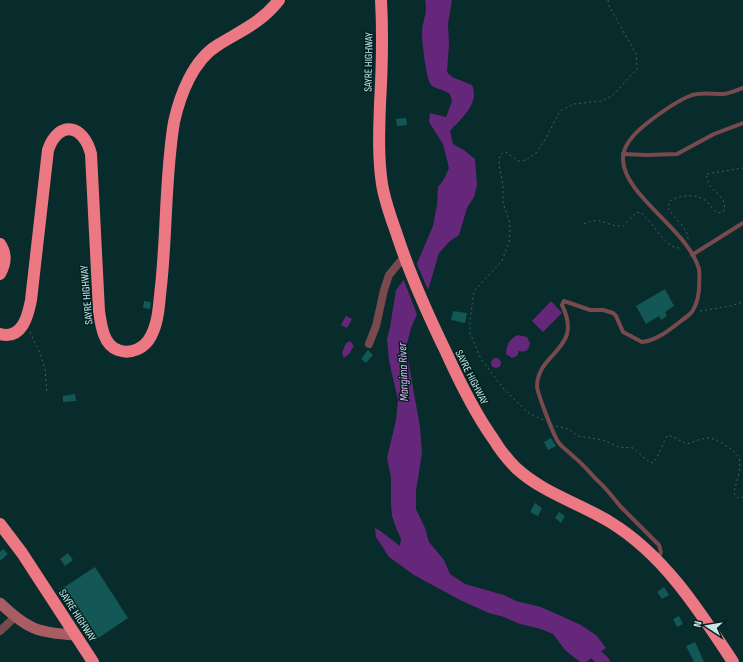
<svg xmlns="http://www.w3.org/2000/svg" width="743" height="662" font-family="'Sofia Sans Condensed',sans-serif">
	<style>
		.water { fill: #64277a }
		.pier { fill: #082b2b }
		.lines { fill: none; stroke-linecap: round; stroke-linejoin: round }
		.river { stroke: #64277a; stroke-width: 12 }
		.building { fill: #135757 }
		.path { stroke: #416363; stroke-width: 1; stroke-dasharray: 2 3; stroke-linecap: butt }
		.lane { stroke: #784a4d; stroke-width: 4 }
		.street { stroke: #784a4d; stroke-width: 8 }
		.secondary { stroke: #a75d62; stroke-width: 11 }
		.highway { stroke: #eb7882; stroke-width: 12 }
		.labels { text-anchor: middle; stroke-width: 3; stroke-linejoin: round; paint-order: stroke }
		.street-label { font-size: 11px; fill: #c7e6e5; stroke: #002121 }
		.water-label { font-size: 12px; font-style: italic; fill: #e5b6f8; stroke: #002121 }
	</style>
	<rect width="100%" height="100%" fill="#082b2b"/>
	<g class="water">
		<path d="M425,0H452L448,24L449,45L447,72L452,77L472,85C480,103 462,118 450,131L453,144L464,150L475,159L477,185L474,197L467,208L459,235L450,241L439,253L429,287L411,328L406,348L420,427L422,453L416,491V509L425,528L429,542L444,560L450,574L465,584L504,595L516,601L541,607L581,625L597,636L606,648L586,662H580L565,650L553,634L541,629L520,624L504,617L489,613L460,600L414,575L389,557L376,537L375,528L379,530L400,546L401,539L396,528L392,516L391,504V477L387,458L396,420L398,400L389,361L387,339L390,327L396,290L402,282L415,268L433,226L437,205L438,187L444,179L449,168L443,144L429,122L430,113L446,117L452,101L450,94C445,90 435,89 431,85C426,79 422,42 422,33C422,20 428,15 425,0Z"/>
		<polygon points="551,301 562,313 543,332 532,321"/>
		<polygon points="346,316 352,319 347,328 341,325"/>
		<path d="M518,335L527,337L530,343C529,350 526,353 519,351L517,356L512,358L506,354C506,345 510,338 518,335Z"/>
		<polygon points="350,341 354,346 349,354 344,358 342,353 346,343"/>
		<circle cx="496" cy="363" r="5"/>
	</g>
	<polygon class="pier" points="416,262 429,292 418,317 403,278 414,267"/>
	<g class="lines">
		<polyline class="river" points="585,644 604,662"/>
	</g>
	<g class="building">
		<polygon points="365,44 372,45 371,50 365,50"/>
		<polygon points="406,118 407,125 397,126 396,119"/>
		<polygon points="665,289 674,306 665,312 667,316 661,320 659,316 646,324 636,306"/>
		<polygon points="144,301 151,302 150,309 143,308"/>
		<polygon points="453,311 467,313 465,323 451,320"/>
		<polygon points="368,350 373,355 366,363 361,359"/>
		<polygon points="75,394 76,401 63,402 63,396"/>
		<polygon points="551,438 556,446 548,450 544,442"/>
		<polygon points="535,503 542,508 538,516 530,512"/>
		<polygon points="559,512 565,516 561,523 555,518"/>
		<polygon points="3,549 8,554 0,561 0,552"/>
		<polygon points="68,553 73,560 65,566 60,559"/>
		<polygon points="95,567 128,618 94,641 60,590"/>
		<polygon points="664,587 669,595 662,599 657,592"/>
		<polygon points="679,616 683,624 677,627 673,619"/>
		<polygon points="695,642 704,662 694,662 686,646"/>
	</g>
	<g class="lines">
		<g class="path">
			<path d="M584,224C600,215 606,227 623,226L636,213L640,212C654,222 664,249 681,248"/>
			<path d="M688,239C688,227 673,218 668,208L670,201C679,195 697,193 706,201C712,206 714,215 723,212C729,201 717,194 711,187C708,183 707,178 706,174L743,168"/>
			<polyline points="700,311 730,306 743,302"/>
			<polyline points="30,332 40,353 45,369 47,394"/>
			<polyline points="543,420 527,412 503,388 481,359 470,333 470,320 474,291 502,261 509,242 510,230 509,220 503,203 503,186 499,164 500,155 503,153 506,152 518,161 526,160 536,153 546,138 560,111 574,104 601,101 612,96 637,69 636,54 609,6 608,0"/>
			<path d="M556,426L569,429L578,436L603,440L619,447L633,448L648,461L652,463L655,461L667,436H671L687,444C694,442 701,438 709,438C718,439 734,450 739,457C742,469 736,482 734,493L738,498L743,497"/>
		</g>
		<g class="lane">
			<polyline points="623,154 646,155 677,154 714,134 743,123"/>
			<polyline points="692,255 743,223"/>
			<path d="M658,559L661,552L659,545C646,532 633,519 620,506C613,497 606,488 598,481C590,473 583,464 574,457C569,452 563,448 559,443C554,437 537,392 537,386C538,351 584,350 562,305L564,301L590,310H603L613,313L616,316L623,332L642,342C660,340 675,325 689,315C696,309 698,299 699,290C699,283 700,276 699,269C688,229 622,195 623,158C623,145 636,132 646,124C660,113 676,101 692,95C702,92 712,94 723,94C729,94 737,90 743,88"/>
		</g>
		<g class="street">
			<polyline points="369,344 376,326 384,290 389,275 404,257"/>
			<polyline points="0,631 15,617"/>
		</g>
		<path class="secondary" d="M0,603C27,629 38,633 75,635"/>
		<g class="highway">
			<path d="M381,0C383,35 382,69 380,104C379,131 378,158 382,184C385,203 392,220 398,238C411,277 428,315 446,352C460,383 474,412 494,440C500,450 508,460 516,468C543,493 579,503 610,522C664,555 699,610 733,662"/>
			<path d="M0,244C7,254 6,263 0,274"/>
			<path d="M0,334C22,340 28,316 31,300L48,150C59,119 84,125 91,154L99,311C101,324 103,345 118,350C131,355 145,348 151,336C159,321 159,302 161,286C167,231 165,176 174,122C180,95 193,60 218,45C242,30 261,23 279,0"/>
			<polyline points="0,524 22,553 93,662"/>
		</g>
	</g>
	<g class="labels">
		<g class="street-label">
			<text transform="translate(368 62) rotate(-89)" y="4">SAYRE HIGHWAY</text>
			<text transform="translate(86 295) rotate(-95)" y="4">SAYRE HIGHWAY</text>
			<text transform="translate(472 377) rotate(63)" y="4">SAYRE HIGHWAY</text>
			<text transform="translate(78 615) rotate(57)" y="4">SAYRE HIGHWAY</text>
		</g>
		<g class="water-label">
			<text transform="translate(403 372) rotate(-92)" y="4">Mangima River</text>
		</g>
	</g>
	<g transform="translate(707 626) rotate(282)" stroke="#002121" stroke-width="3" paint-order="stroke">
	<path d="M0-3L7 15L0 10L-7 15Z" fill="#c7e6e5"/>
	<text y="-6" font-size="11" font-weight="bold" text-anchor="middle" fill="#c7e6e5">N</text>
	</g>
</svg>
